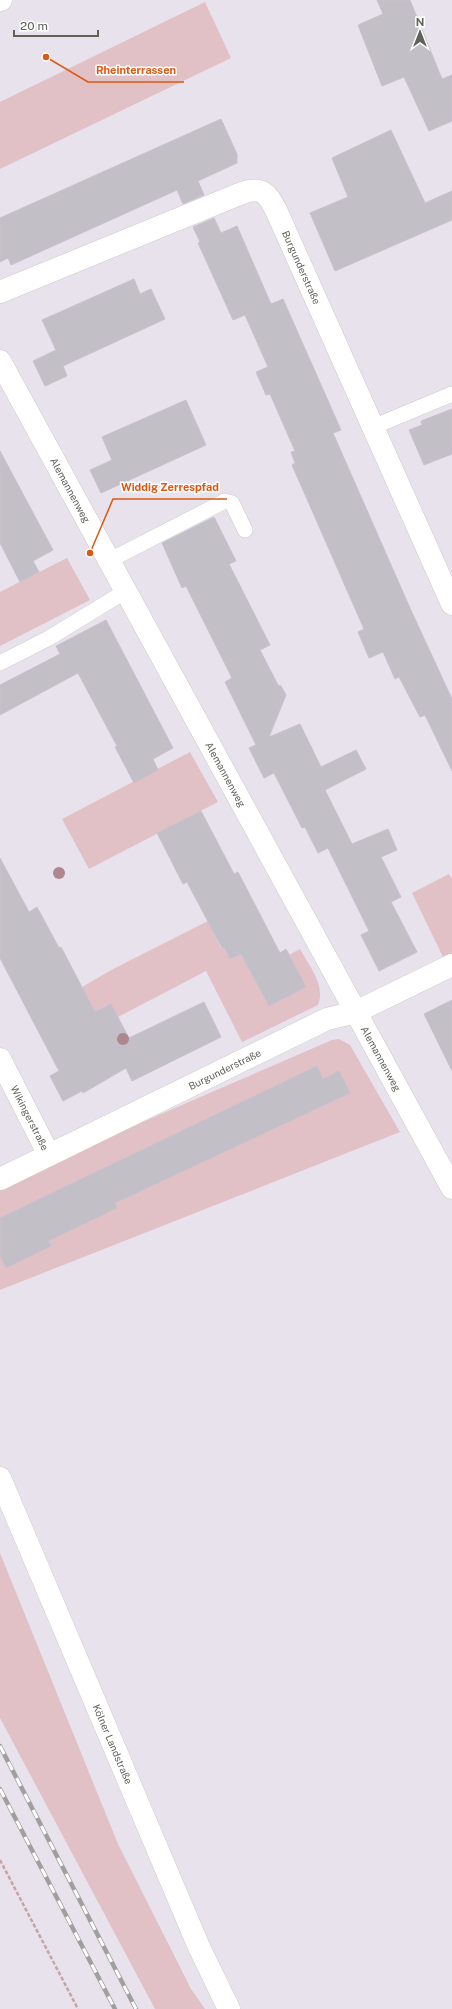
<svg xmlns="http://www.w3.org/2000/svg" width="452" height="2009" font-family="'Public Sans',sans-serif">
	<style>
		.green { fill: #e1c1c6 }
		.building { fill: #c2bfc7; stroke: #c9c1d0 }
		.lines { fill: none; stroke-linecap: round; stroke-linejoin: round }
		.lane-casing { stroke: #c9cbc6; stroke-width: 16 }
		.street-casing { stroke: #c9cbc6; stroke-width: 23 }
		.secondary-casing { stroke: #cccfc8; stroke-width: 23 }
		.path { stroke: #c9a39f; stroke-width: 2.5; stroke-dasharray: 4 2; stroke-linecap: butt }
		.lane { stroke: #fff; stroke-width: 15 }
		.street { stroke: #fff; stroke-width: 22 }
		.secondary { stroke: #fff; stroke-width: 22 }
		.rail-casing { stroke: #9fa09d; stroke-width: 4.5 }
		.rail { stroke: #fff; stroke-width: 3; stroke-dasharray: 9; stroke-linecap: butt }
		.tree { fill: #ae8790 }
		.labels { text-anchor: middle; stroke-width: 3; stroke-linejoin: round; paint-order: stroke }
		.street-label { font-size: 10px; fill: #5f615a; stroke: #fff }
		.leader { fill: none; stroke: #da5a14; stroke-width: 1.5 }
		.callout-dot { fill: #da5a14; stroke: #fff; stroke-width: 1.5 }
		.callout-label { font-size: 11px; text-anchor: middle; font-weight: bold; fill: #da5a14; stroke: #fff; stroke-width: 3; stroke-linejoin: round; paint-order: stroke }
	</style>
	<rect width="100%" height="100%" fill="#e8e2ec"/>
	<g class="green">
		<polygon points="205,2 231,58 0,169 0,102"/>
		<polygon points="67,558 90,600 0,646 0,592"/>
		<polygon points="190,752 218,802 89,869 62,819"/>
		<polygon points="449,874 452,879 452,955 444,959 412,893"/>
		<path d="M208,921L221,948L224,947L230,959L241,954L269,1006L306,987L289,955L300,949C309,966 326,985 318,1005L242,1042L206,971L118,1017L111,1004L95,1012L82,987L113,969Z"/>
		<polygon points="339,1039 350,1045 400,1132 0,1290 0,1190 131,1127 332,1040"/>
		<polygon points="0,1553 118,1844 191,1989 205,2009 155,2009 0,1718"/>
	</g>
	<g class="building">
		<polygon points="377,0 410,0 442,79 452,75 452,121 429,131 404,77 382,86 358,25 383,14"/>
		<polygon points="221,119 237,154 237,163 198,181 204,195 183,204 177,190 11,265 8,258 0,262 0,218"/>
		<polygon points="391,130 425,203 452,191 452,220 335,271 310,213 348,197 332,158"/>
		<polygon points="214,218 221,233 237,226 271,304 283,299 341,430 333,433 410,608 452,699 452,771 425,715 420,717 399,677 395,679 383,652 369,658 358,632 364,629 292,465 295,463 291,452 295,451 270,394 266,395 256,372 268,367 245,315 233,320 198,243 200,242 193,227"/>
		<polygon points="134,279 140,294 151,289 165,319 63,366 67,376 45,386 33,361 56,350 42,320"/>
		<polygon points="186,400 206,445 101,493 90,470 112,460 102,437"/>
		<polygon points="452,409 452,454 424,465 409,430 422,425 421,421"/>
		<polygon points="0,451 53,550 33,561 39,572 20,582 0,543"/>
		<polygon points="214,517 236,561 229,564 270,645 260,650 278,685 281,686 286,695 269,737 300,724 321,767 356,750 366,769 325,790 352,844 388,829 397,850 381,857 401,897 391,902 417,952 379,971 361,935 369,931 328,848 318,853 305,827 302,828 274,773 264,778 249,748 256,745 225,682 232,678 186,586 182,588 162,543"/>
		<polygon points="106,620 173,748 153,759 158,770 134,783 115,747 117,746 78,673 0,715 0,685 60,654 56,646"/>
		<polygon points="201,811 234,874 238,872 280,953 286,949 306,987 269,1006 241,954 230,959 224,947 222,948 187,882 183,884 157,833"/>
		<polygon points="0,858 29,912 37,907 59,948 61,947 95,1012 111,1004 129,1038 204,1002 221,1037 132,1081 126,1068 83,1093 82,1091 63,1101 50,1076 59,1071 0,958"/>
		<polygon points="452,1000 452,1071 424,1014"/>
		<polygon points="317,1066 323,1079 339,1071 350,1093 115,1203 117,1208 48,1241 51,1246 6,1268 0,1255 0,1218"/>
	</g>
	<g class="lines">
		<g class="lane-casing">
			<g id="lane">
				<polyline points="373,427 452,394"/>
				<polyline points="110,560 225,501 232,503 245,530"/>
				<polyline points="0,663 49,638 126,591"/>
			</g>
		</g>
		<g class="street-casing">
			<g id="street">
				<polyline points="0,0 1,0"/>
				<path id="s1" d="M0,292L242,193C262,186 267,193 276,210L452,604"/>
				<path id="s2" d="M0,361L452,1188"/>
				<path id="s3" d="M0,1059L49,1155"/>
				<path id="s4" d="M0,1179L327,1019L356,1012L452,965"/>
			</g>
		</g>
		<g class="secondary-casing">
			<g id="secondary">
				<path id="s5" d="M0,1478L199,1947L229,2009"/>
			</g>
		</g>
		<polyline class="path" points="0,1860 78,2009"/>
		<use href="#lane" class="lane"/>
		<use href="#street" class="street"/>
		<use href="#secondary" class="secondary"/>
		<g class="rail-casing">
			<g id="rail">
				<polyline points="0,1746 136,2009"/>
				<polyline points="0,1789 115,2009"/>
			</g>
		</g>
		<use href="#rail" class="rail"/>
	</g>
	<g class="tree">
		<circle cx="59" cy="873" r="6"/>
		<circle cx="123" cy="1039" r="6"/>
	</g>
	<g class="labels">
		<g class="street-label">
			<text dy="4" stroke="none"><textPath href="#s1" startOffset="368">Burgunderstraße</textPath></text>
			<text dy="4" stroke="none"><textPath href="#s2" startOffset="147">Alemannenweg</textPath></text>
			<text dy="4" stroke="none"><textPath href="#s2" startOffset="471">Alemannenweg</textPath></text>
			<text dy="4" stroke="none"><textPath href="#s2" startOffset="795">Alemannenweg</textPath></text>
			<text dy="4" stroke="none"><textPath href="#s4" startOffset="250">Burgunderstraße</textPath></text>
			<text dy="4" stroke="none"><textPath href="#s3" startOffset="66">Wikingerstraße</textPath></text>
			<text dy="4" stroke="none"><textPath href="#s5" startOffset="289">Kölner Landstraße</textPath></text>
		</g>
	</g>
	<path class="leader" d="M46 57L88 82H184M90 553L113 499H227"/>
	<g class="callout-dot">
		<circle cx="46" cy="57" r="4"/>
		<circle cx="90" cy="553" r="4"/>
	</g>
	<g class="callout-label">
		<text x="136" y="74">Rheinterrassen</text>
		<text x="170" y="491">Widdig Zerrespfad</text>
	</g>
	<g transform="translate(420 32)" stroke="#ffffff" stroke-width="3" paint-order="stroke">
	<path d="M0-3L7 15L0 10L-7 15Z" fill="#5f615a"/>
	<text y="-6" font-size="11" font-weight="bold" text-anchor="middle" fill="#5f615a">N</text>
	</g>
	<path d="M14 30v6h84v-6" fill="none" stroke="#5f615a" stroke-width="2"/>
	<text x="20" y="30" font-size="12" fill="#5f615a" stroke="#ffffff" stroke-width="3" paint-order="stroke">20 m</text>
</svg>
